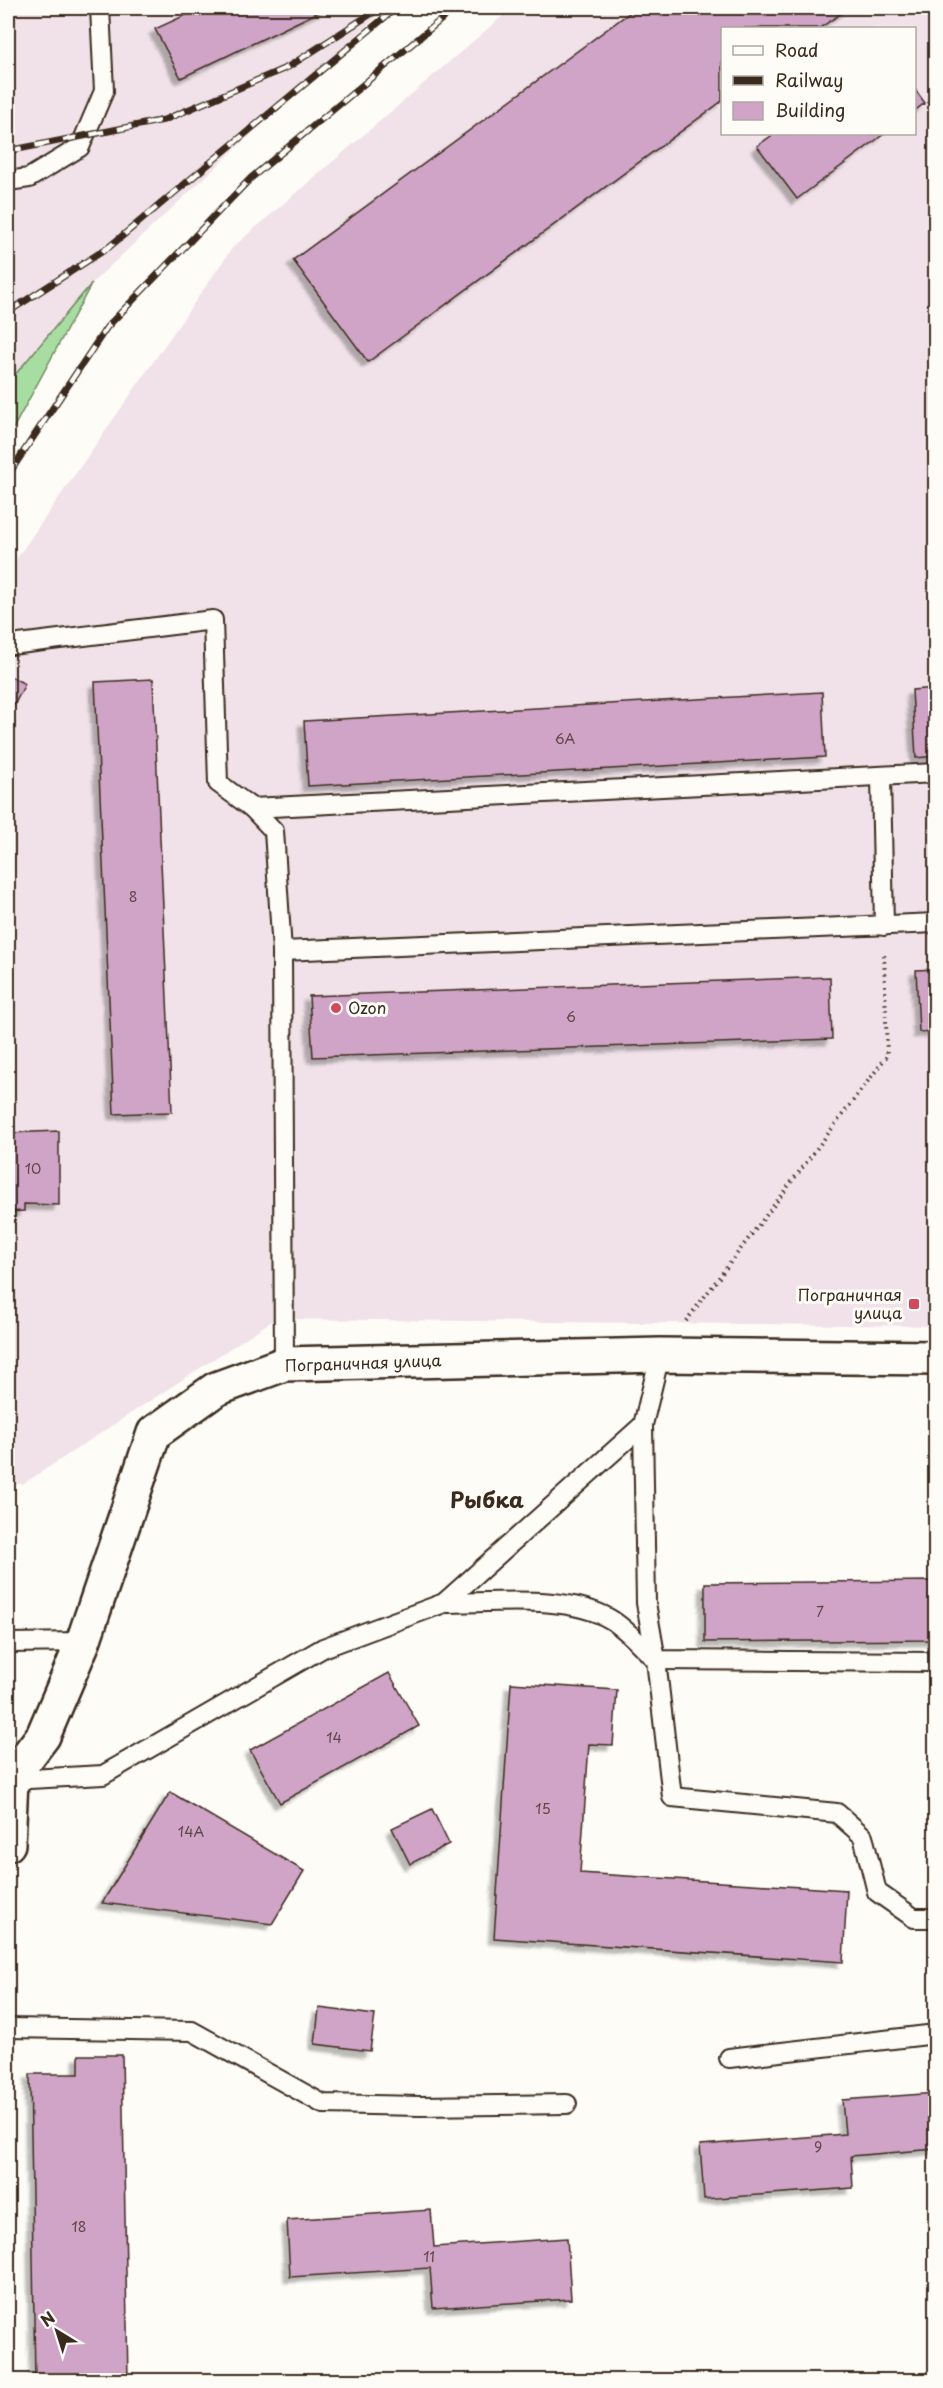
<svg xmlns="http://www.w3.org/2000/svg" width="943" height="2388" font-family="'Playpen Sans',sans-serif">
	<style>
		.built { fill: #f0e2e8; fill-rule: evenodd }
		.green { fill: #a7dda0; stroke: #71845f; stroke-width: 1.5 }
		.building { fill: #d0a4c6; stroke: #3b2a1e; stroke-width: 1.5; filter: url(#shadow) }
		.lines { fill: none; stroke-linecap: round; stroke-linejoin: round }
		.service-casing { stroke: #3b2a1e; stroke-width: 22 }
		.minor-casing { stroke: #3b2a1e; stroke-width: 38 }
		.secondary-casing { stroke: #3b2a1e; stroke-width: 38 }
		.path { stroke: #3b2a1e; stroke-width: 4; stroke-dasharray: 1.5 4.5; stroke-linecap: butt }
		.service { stroke: #fdfcf7; stroke-width: 18 }
		.minor { stroke: #fdfcf7; stroke-width: 33 }
		.secondary { stroke: #fdfcf7; stroke-width: 33 }
		.rail-casing { stroke: #3b2a1e; stroke-width: 7 }
		.rail { stroke: #fdfcf7; stroke-width: 4.5; stroke-dasharray: 14; stroke-linecap: butt }
		.poi-dot { fill: #d1495b; stroke: #fdfcf7; stroke-width: 2 }
		.labels { text-anchor: middle; stroke-width: 6; stroke-linejoin: round; paint-order: stroke }
		.number-label { font-size: 14px; fill: #604848 }
		.poi-label { font-size: 16px; fill: #3b2a1e; stroke: #fdfcf7; text-anchor: start }
		.street-label { font-size: 16px; fill: #3b2a1e; stroke: #fdfcf7 }
		.district-label { font-size: 22px; font-weight: bold; fill: #3b2a1e; stroke: #fdfcf7 }
	</style>
	<defs>
		<filter id="shadow"><feDropShadow dx="-5.5" dy="5.5" stdDeviation="1.5" flood-color="#0004"/></filter>
	</defs>
	<rect width="100%" height="100%" fill="#fdfcf7"/>
	<filter id="ink" filterUnits="userSpaceOnUse"><feTurbulence type="fractalNoise" baseFrequency=".0167" numOctaves="2"/><feDisplacementMap in="SourceGraphic" scale="12" xChannelSelector="R" yChannelSelector="G"/><feConvolveMatrix kernelMatrix="1 2 1 2 8 2 1 2 1" color-interpolation-filters="sRGB"/></filter>
	<g filter="url(#ink)">
		<g class="built">
			<polygon points="8,8 386,8 92,283 8,383"/>
			<path d="M512,8H935V1326L275,1319L23,1484H8V571L233,247ZM722,28H914V134H722Z"/>
		</g>
		<polygon class="green" points="92,283 8,438 8,383"/>
		<g class="building">
			<polygon points="201,8 327,8 181,78 155,29"/>
			<polygon points="636,8 849,8 820,28 722,28 722,101 368,362 293,260"/>
			<polygon points="914,88 925,103 914,111"/>
			<polygon points="774,134 884,134 797,199 757,146"/>
			<polygon points="8,675 25,684 8,717"/>
			<polygon points="153,679 172,1112 114,1114 95,682"/>
			<polygon points="936,688 936,756 916,758 912,690"/>
			<polygon points="822,692 825,757 308,786 304,721"/>
			<polygon points="936,969 936,1031 919,1032 916,970"/>
			<polygon points="830,977 832,1039 313,1057 309,996"/>
			<polygon points="59,1131 59,1205 24,1204 24,1211 8,1212 8,1133"/>
			<polygon points="936,1581 936,1640 705,1642 705,1583"/>
			<polygon points="389,1673 419,1726 280,1803 250,1750"/>
			<polygon points="511,1683 617,1690 613,1745 589,1744 580,1873 847,1890 843,1962 494,1938"/>
			<polygon points="170,1792 304,1871 272,1924 102,1903"/>
			<polygon points="432,1809 449,1844 410,1864 392,1828"/>
			<polygon points="319,2008 375,2015 370,2051 315,2044"/>
			<polygon points="79,2055 122,2055 128,2380 35,2380 30,2074 79,2074"/>
			<polygon points="936,2093 936,2149 851,2156 853,2188 704,2199 700,2145 845,2134 842,2100"/>
			<polygon points="431,2210 434,2247 567,2238 571,2299 433,2308 430,2268 290,2277 287,2220"/>
		</g>
		<g class="lines">
			<g class="service-casing">
				<g id="service">
					<polyline points="8,181 29,178 80,147 104,91 100,8"/>
					<polyline points="11,645 213,620 218,783 252,808 274,831 282,951 284,1364"/>
					<polyline points="881,777 884,926"/>
					<polyline points="252,808 936,773"/>
					<polyline points="282,951 936,923"/>
					<polyline points="643,1425 646,1603 656,1660 672,1797 837,1813 863,1836 877,1892 914,1918 936,1918"/>
					<path d="M444,1603C494,1603 567,1594 610,1619C627,1629 642,1647 656,1660L936,1662"/>
					<polyline points="8,1643 83,1642"/>
					<polyline points="11,1780 103,1775 323,1648 444,1603 643,1425 660,1355"/>
					<polyline points="8,2028 192,2031 323,2104 420,2106 567,2104"/>
					<polyline points="729,2058 936,2034"/>
				</g>
			</g>
			<g class="minor-casing">
				<polyline id="minor" points="8,1844 11,1780"/>
			</g>
			<g class="secondary-casing">
				<polyline id="secondary" points="8,1782 43,1736 83,1642 154,1433 216,1389 284,1364 660,1355 936,1358"/>
			</g>
			<polyline class="path" points="686,1321 887,1056 884,952"/>
			<use href="#service" class="service"/>
			<use href="#minor" class="minor"/>
			<use href="#secondary" class="secondary"/>
			<g class="rail-casing">
				<g id="rail">
					<polyline points="8,151 164,120 288,67 380,8"/>
					<polyline points="8,312 109,247 396,8"/>
					<polyline points="8,475 107,327 251,178 455,8"/>
				</g>
			</g>
			<use href="#rail" class="rail"/>
		</g>
	</g>
	<g class="poi-dot">
		<circle cx="336" cy="1008" r="6"/>
		<rect x="908" y="1298" width="12" height="12" rx="3"/>
	</g>
	<g class="labels">
		<g class="number-label">
			<text x="565" y="744">6А</text>
			<text x="133" y="902">8</text>
			<text x="571" y="1022">6</text>
			<text x="33" y="1174">10</text>
			<text x="820" y="1617">7</text>
			<text x="334" y="1743">14</text>
			<text x="543" y="1814">15</text>
			<text x="191" y="1837">14А</text>
			<text x="818" y="2152">9</text>
			<text x="79" y="2232">18</text>
			<text x="429" y="2262">11</text>
		</g>
		<g class="poi-label">
			<text x="348" y="1014">Ozon</text>
			<text x="902" y="1301" text-anchor="end">Пограничная<tspan x="902" dy="18">улица</tspan></text>
		</g>
		<g class="street-label">
			<text transform="translate(363 1363) rotate(-2)" y="6">Пограничная улица</text>
		</g>
		<g class="district-label">
			<text x="487" y="1508">Рыбка</text>
		</g>
	</g>
	<rect width="943" height="2388" fill="none" stroke="#fdfcf7" stroke-width="30"/>
	<rect x="15" y="15" width="913" height="2358" fill="none" stroke="#3b2a1e" stroke-width="2" filter="url(#ink)"/>
	<rect x="721" y="27" width="195" height="108" fill="#fdfcf7" stroke="#afa8a0" stroke-width="1.5"/>
	<rect x="733" y="46" width="30" height="9" fill="#fdfcf7" stroke="#afa8a0" stroke-width="1.5"/>
	<text x="775" y="57" font-size="18" fill="#3b2a1e">Road</text>
	<rect x="733" y="76" width="30" height="9" fill="#3b2a1e" stroke="#afa8a0" stroke-width="1.5"/>
	<text x="775" y="87" font-size="18" fill="#3b2a1e">Railway</text>
	<rect x="733" y="102" width="30" height="18" fill="#d0a4c6" stroke="#afa8a0" stroke-width="1.5"/>
	<text x="775" y="117" font-size="18" fill="#3b2a1e">Building</text>
	<g transform="translate(57 2331) rotate(322)" stroke="#fdfcf7" stroke-width="4.5" paint-order="stroke">
	<path d="M0-4.5L10 22L0 15L-10 22Z" fill="#3b2a1e"/>
	<text y="-9" font-size="16" font-weight="bold" text-anchor="middle" fill="#3b2a1e">N</text>
	</g>
</svg>
